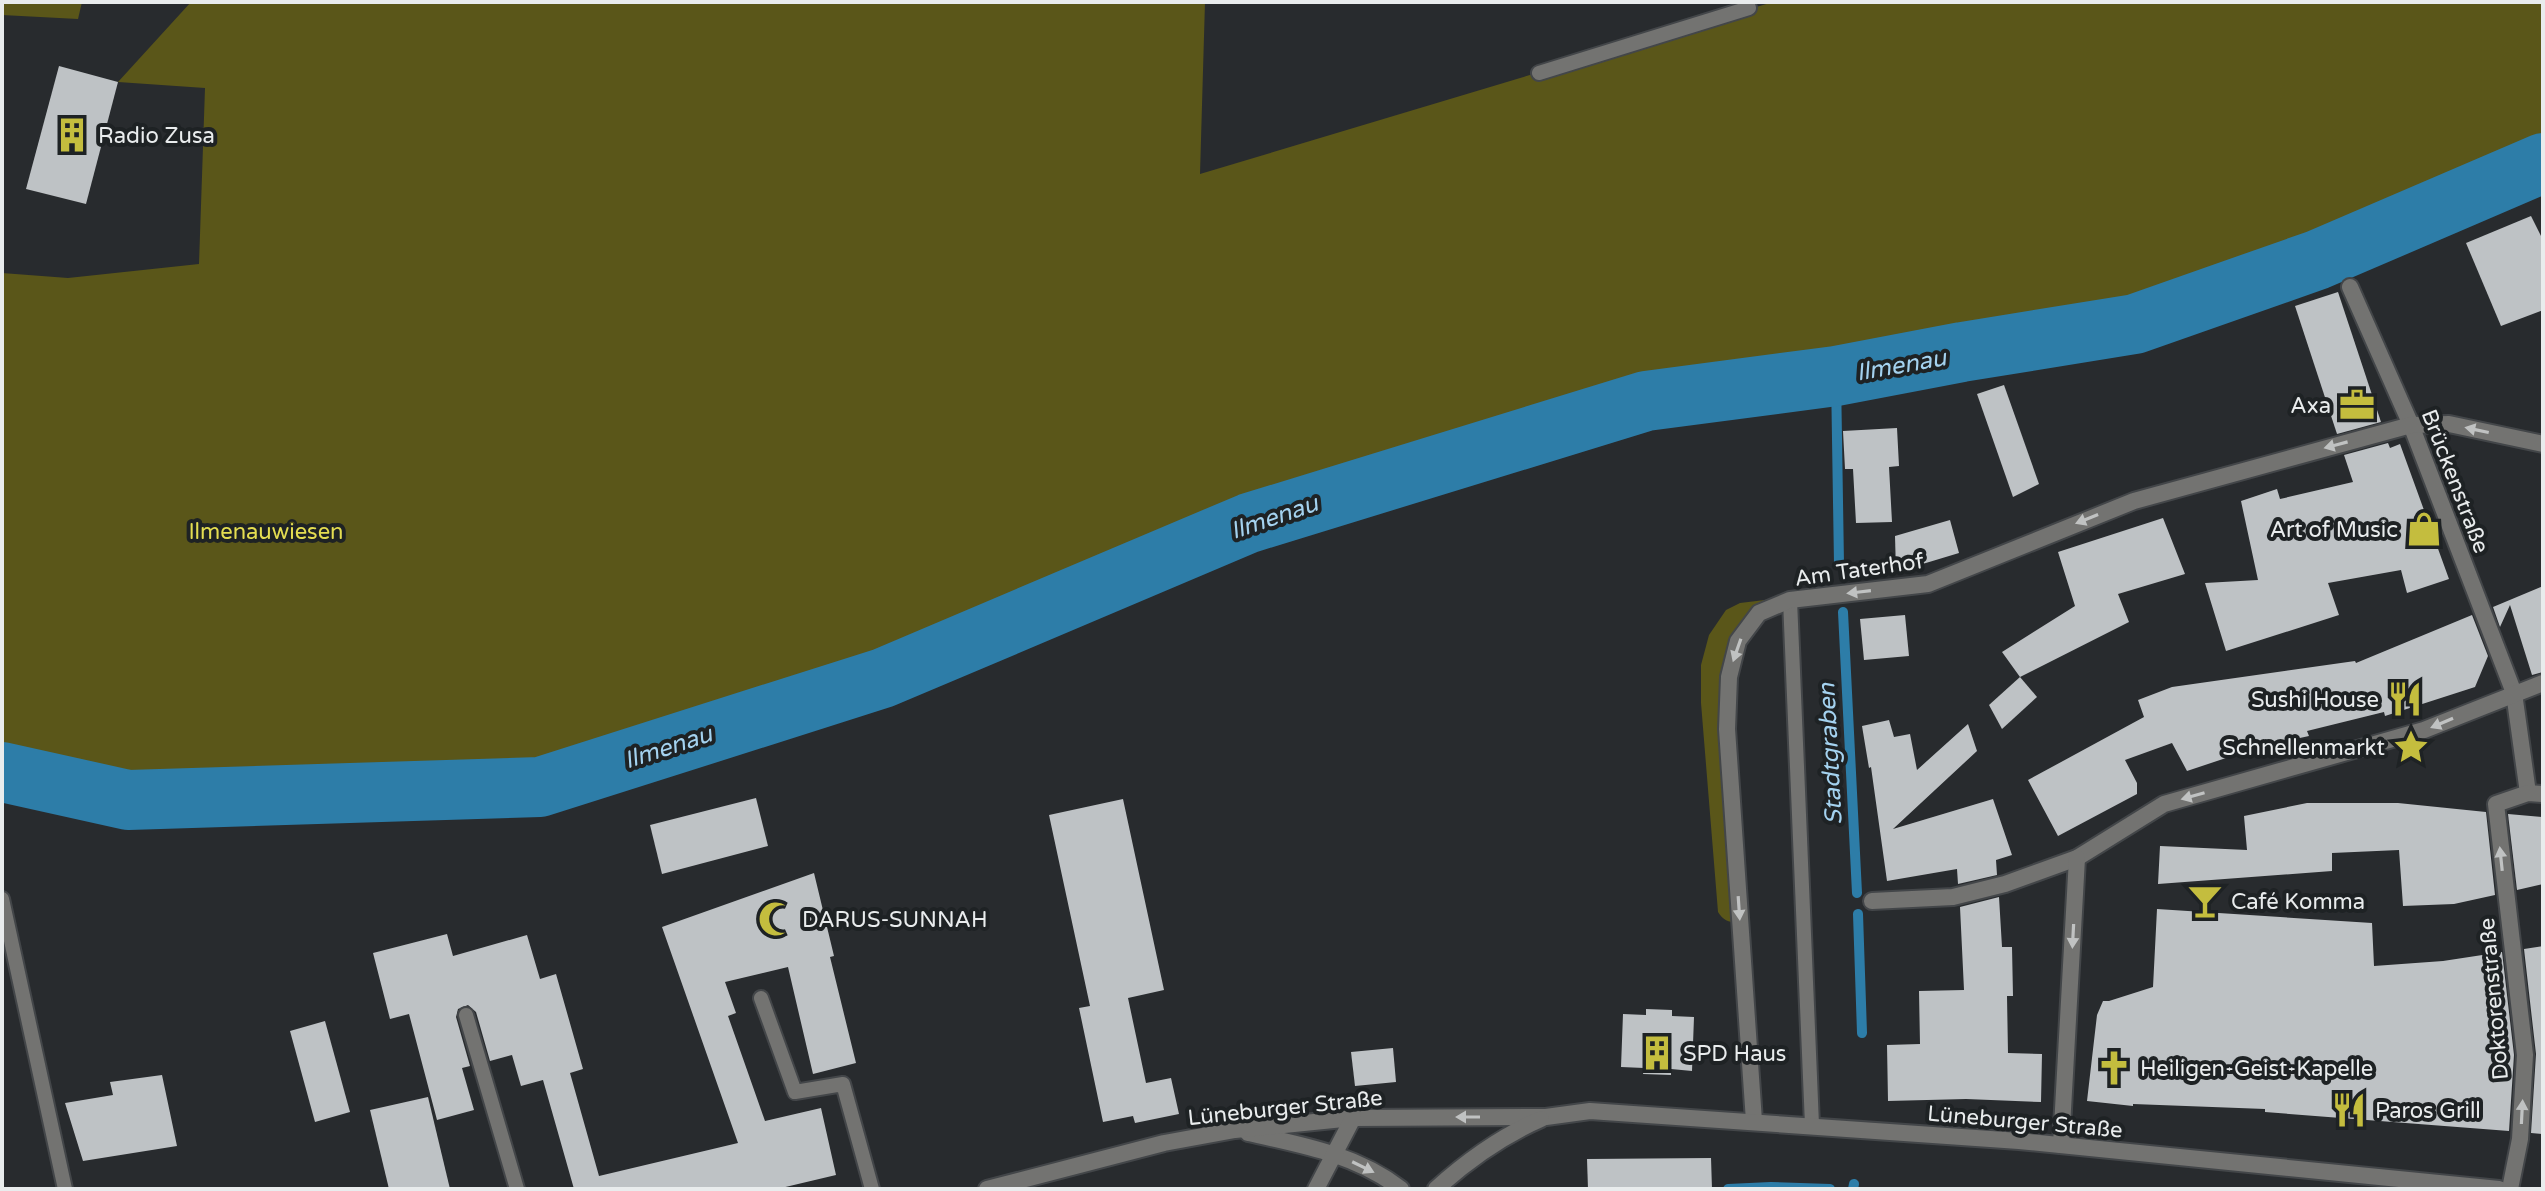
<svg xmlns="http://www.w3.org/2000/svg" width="2545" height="1191" font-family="'Varela Round',sans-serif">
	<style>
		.green { fill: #5a5619 }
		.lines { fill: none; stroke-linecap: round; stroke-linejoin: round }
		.stream { stroke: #2d7da8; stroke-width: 10 }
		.river { stroke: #2d7da8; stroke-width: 60 }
		.building { fill: #bec2c5 }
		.lane-casing { stroke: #434649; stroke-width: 18 }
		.street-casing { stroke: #434649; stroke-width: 20 }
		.lane { stroke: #737371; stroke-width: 14 }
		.street { stroke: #737371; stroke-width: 16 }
		.oneway { fill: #c0c2c2 }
		.labels { text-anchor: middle; stroke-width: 8; stroke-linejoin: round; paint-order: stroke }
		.poi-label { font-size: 22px; fill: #e9eced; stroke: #1e2224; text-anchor: start }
		.street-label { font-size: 22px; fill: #e9eced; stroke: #1e2224 }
		.park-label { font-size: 22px; fill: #e4dd51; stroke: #1e2224 }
		.water-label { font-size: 24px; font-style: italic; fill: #a4d2ef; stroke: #1e2224 }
	</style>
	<rect width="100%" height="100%" fill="#282b2e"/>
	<g class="green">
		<polygon points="2,2 82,2 78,19 2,15"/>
		<polygon points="191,2 1205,2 1200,174 1773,2 2543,2 2543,188 2356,267 2112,341 1962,352 1836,376 1640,403 1249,523 883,678 540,787 128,800 2,772 2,273 68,278 199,264 205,88 118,82"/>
		<path d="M1773,599L1731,644L1738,923C1728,922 1723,920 1718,912L1701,703V665L1709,635L1726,610L1740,603Z"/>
	</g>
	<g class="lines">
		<g class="stream">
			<polyline points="1836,376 1839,564"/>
			<polyline points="1843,612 1857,893"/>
			<polyline points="1858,914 1862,1033"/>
			<polyline points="1728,1189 1771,1187 1830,1189"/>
			<polyline points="1853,1189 1854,1184"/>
		</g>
		<polyline class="river" points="2,772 128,800 540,787 883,678 1249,523 1646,401 1836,376 1962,352 2135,324 2317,260 2543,163"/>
	</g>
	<g class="building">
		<polygon points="59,66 118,82 86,204 26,189"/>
		<polygon points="2531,216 2543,240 2543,310 2501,326 2466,243"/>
		<polygon points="2338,292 2381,422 2337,434 2295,306"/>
		<polygon points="2004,385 2039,484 2013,497 1977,394"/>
		<polygon points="1897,428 1899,466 1889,467 1892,522 1856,523 1853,469 1845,469 1843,431"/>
		<polygon points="2388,443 2390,448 2400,444 2449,579 2407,593 2401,570 2328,583 2339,615 2226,651 2205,583 2258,580 2241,501 2277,489 2280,499 2353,482 2344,455"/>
		<polygon points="2163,518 2185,574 2118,594 2129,622 2020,677 2002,652 2075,606 2058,552"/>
		<polygon points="1950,520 1959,553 1896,572 1895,536"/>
		<polygon points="2543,586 2543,672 2532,675 2510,605 2500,627 2493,607"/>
		<polygon points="1905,615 1909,656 1864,660 1860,619"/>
		<polygon points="2472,615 2488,656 2475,687 2385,716 2384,712 2307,731 2309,736 2259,747 2187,771 2172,743 2125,760 2137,783 2137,794 2058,836 2028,780 2144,717 2138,700 2172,687 2355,661 2356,663"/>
		<polygon points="2020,677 2037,697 2002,729 1989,705"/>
		<polygon points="1889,720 1894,737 1910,734 1917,770 1968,724 1977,751 1893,829 1993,799 2012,855 1996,860 1997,875 1958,884 1957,869 1887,881 1871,767 1869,768 1862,726"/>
		<polygon points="756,798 768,846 662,874 650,825"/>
		<polygon points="1123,799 1164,990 1128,998 1146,1083 1171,1078 1179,1114 1135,1123 1133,1116 1103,1122 1079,1008 1090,1006 1049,815"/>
		<polygon points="2307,803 2398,803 2486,812 2495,895 2454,904 2403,906 2399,850 2332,853 2332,871 2158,884 2160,846 2247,850 2244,816"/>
		<polygon points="2508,814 2543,817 2543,884 2517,890"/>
		<polygon points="814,873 834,956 830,957 856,1063 813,1074 788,967 725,982 736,1013 728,1016 765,1121 821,1108 836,1175 777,1189 574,1189 543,1080 521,1086 512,1055 490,1061 476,1012 468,1005 458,1009 456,1017 470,1066 462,1068 474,1110 437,1120 409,1014 390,1019 373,953 447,934 453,956 527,935 540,979 556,974 583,1069 570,1073 599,1176 738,1143 662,927"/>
		<polygon points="1999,897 2002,947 2012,947 2013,996 2007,996 2008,1053 2042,1054 2041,1102 1966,1099 1888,1101 1887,1045 1920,1044 1919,991 1964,990 1960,907"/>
		<polygon points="2157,909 2372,923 2374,966 2443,961 2502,952 2514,1055 2509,1131 2265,1112 2265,1109 2133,1104 2133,1106 2087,1101 2097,1015 2103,1001 2109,1001 2153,987"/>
		<polygon points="2543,946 2543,1134 2531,1133 2536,1054 2524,949"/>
		<polygon points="1646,1009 1672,1010 1672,1016 1694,1017 1692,1071 1671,1069 1671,1075 1643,1074 1644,1068 1621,1067 1623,1014 1646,1015"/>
		<polygon points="325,1021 350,1112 315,1122 290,1031"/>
		<polygon points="1393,1048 1396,1082 1355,1086 1351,1052"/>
		<polygon points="162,1075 177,1146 83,1161 65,1103 113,1095 110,1082"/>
		<polygon points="428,1097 450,1189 389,1189 370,1110"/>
		<polygon points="1711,1158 1712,1189 1588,1189 1587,1159"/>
	</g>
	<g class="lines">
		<g class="lane-casing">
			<g id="lane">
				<polyline points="1539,73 1749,8 1747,2"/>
				<polyline points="1790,600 1812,1125"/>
				<polyline points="2,899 65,1189"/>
				<polyline points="761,998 795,1092 843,1084 872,1189"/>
				<polyline points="466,1015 517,1189"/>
			</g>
		</g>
		<g class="street-casing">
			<g id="street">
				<polyline points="2350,287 2411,425 2514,693 2528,793"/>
				<polyline points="1872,901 1953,897 2005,884 2077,858 2164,804 2424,730 2543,683"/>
				<polyline points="1754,1121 1727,729 1729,677 1738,641 1759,613 1790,600 1928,584 2134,501 2411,425 2449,424 2543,444"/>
				<path d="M1248,1133C1302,1145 1355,1154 1401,1189"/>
				<polyline points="2061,1145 2077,858"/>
				<polyline points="987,1189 1164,1143 1235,1130 1353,1118 1546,1117 1590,1111 2019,1141 2499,1189"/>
				<polyline points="1316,1189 1353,1118"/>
				<path d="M1436,1189C1468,1160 1502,1136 1541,1119"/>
				<polyline points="2510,1189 2520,1139 2525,1055 2496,804 2528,793 2543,794"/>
			</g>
		</g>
		<use href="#lane" class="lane"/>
		<use href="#street" class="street"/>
	</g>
	<defs><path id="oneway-solid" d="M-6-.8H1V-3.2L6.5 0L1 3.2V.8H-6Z" transform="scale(2)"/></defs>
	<g class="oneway">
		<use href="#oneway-solid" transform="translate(2477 430) rotate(-168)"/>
		<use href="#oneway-solid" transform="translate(2336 445) rotate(165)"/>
		<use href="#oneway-solid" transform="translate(2087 519) rotate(158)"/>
		<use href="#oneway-solid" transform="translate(1859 592) rotate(173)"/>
		<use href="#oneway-solid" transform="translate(1737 650) rotate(109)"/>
		<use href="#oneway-solid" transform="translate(2442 723) rotate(157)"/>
		<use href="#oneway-solid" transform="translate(2193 796) rotate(164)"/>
		<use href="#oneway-solid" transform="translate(2501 859) rotate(-96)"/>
		<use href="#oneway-solid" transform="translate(1739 908) rotate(86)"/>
		<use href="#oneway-solid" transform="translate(2073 936) rotate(93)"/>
		<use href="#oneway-solid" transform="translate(2522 1112) rotate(-87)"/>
		<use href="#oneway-solid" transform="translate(1468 1117) rotate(180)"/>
		<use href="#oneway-solid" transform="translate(1363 1167) rotate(26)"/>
	</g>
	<defs>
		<g id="building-bare" transform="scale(2.76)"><path d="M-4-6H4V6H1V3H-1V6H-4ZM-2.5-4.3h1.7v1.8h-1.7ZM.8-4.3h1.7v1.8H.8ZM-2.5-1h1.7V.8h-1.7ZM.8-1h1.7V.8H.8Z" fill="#c4bd3e" stroke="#1e2224" stroke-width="2.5" paint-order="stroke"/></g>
		<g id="office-bare" transform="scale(2.76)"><path d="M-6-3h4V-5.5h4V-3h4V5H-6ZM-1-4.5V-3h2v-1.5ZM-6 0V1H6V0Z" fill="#c4bd3e" stroke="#1e2224" stroke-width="2.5" paint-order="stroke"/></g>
		<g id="shop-bare" transform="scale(2.76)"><path d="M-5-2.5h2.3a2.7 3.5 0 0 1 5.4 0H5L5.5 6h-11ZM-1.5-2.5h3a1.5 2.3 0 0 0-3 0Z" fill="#c4bd3e" stroke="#1e2224" stroke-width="2.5" paint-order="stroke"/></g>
		<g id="restaurant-bare" transform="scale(2.76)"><path d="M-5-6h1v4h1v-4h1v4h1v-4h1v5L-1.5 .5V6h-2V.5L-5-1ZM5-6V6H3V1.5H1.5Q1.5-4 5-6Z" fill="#c4bd3e" stroke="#1e2224" stroke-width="2.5" paint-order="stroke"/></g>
		<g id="sight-bare" transform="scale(2.76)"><path d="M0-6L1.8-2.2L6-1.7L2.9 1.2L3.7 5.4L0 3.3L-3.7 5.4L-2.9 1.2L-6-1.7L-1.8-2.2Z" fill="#c4bd3e" stroke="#1e2224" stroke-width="2.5" paint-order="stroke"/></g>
		<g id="bar-bare" transform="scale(2.76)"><path d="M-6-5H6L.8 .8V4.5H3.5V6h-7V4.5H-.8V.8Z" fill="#c4bd3e" stroke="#1e2224" stroke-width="2.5" paint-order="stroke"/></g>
		<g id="mosque-bare" transform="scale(2.76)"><path d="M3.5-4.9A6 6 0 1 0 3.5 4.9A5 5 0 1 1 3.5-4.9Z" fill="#c4bd3e" stroke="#1e2224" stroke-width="2.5" paint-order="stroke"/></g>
		<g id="church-bare" transform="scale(2.76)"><path d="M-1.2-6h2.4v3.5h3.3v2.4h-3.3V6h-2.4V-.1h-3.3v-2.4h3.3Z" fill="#c4bd3e" stroke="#1e2224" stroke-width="2.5" paint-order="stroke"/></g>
	</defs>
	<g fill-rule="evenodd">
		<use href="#building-bare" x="72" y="135"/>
		<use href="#office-bare" x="2357" y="405"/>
		<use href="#shop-bare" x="2424" y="529"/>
		<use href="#restaurant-bare" x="2405" y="699"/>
		<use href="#sight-bare" x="2411" y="747"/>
		<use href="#bar-bare" x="2205" y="901"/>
		<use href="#mosque-bare" x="776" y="919"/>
		<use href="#building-bare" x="1657" y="1053"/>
		<use href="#church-bare" x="2114" y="1068"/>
		<use href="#restaurant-bare" x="2349" y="1110"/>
	</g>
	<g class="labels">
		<g class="poi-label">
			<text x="98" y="143">Radio Zusa</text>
			<text x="2331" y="413" text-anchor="end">Axa</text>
			<text x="2398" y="537" text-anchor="end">Art of Music</text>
			<text x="2379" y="707" text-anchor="end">Sushi House</text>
			<text x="2385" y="755" text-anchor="end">Schnellenmarkt</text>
			<text x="2231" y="909">Café Komma</text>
			<text x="802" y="927">DARUS-SUNNAH</text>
			<text x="1683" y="1061">SPD Haus</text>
			<text x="2140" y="1076">Heiligen-Geist-Kapelle</text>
			<text x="2375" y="1118">Paros Grill</text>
		</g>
		<g class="street-label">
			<text transform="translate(2456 481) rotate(69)" y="8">Brückenstraße</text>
			<text transform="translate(1859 569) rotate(-8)" y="8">Am Taterhof</text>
			<text transform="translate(2493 999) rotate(-95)" y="8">Doktorenstraße</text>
			<text transform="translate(1285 1107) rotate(-6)" y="8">Lüneburger Straße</text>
			<text transform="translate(2025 1121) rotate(5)" y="8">Lüneburger Straße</text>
		</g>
		<g class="park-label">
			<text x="266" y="539">Ilmenauwiesen</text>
		</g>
		<g class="water-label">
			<text transform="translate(1901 365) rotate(-10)" y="8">Ilmenau</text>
			<text transform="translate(1274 517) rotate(-19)" y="8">Ilmenau</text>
			<text transform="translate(668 747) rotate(-18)" y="8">Ilmenau</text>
			<text transform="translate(1830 754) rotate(-93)" y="8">Stadtgraben</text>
		</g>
	</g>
	<rect width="2545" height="1191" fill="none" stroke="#e9eced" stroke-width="8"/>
</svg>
